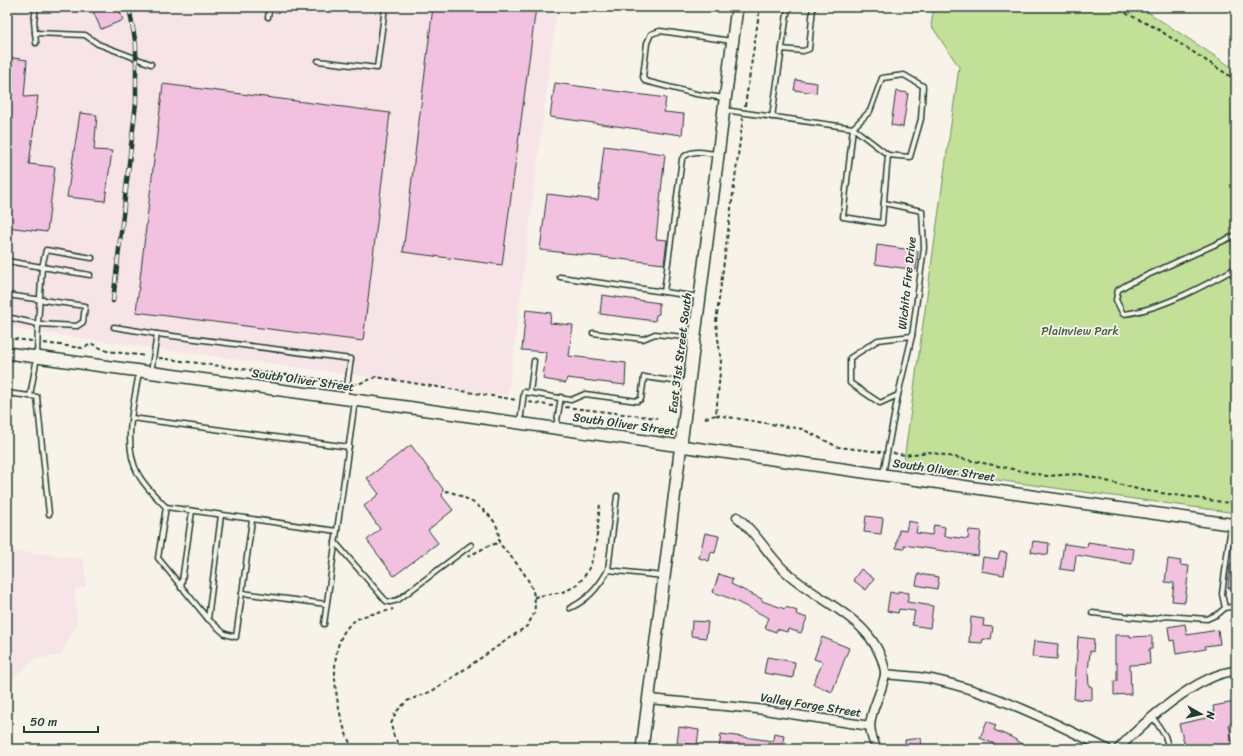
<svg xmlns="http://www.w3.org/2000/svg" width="1243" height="756" font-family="Sriracha,sans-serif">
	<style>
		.built { fill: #f6e4e6 }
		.green { fill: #c2e098; stroke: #708e66 }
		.building { fill: #f3c1e0; stroke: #1f3d34 }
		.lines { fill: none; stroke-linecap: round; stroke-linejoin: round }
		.lane-casing { stroke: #1f3d34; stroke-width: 7 }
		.street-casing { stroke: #1f3d34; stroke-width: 11 }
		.secondary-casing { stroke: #1f3d34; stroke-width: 14 }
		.path { stroke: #1f3d34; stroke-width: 2; stroke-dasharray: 4 3; stroke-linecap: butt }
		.lane { stroke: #f7f3e8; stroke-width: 4 }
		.street { stroke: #f7f3e8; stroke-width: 8 }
		.secondary { stroke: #f7f3e8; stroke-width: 11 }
		.rail-casing { stroke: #1f3d34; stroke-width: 4.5 }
		.rail { stroke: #f7f3e8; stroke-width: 3; stroke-dasharray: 9; stroke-linecap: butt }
		.labels { text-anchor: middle; stroke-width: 3.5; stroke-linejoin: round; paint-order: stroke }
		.street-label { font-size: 12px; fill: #1f3d34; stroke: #f7f3e8 }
		.park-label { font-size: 12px; fill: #405e48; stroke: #f7f3e8 }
	</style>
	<rect width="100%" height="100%" fill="#f7f3e8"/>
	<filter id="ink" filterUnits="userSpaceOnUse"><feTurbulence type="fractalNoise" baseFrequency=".025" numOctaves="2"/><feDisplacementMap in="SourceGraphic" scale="8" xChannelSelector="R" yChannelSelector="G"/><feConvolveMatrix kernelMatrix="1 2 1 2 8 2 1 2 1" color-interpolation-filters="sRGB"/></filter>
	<g filter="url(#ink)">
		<g class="built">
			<polygon points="7,7 557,7 508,396 7,328"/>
			<polygon points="7,550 84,559 86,587 74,589 77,623 61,655 35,659 7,684"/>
		</g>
		<polygon class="green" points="934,7 1140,7 1236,70 1236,513 903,467 959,67 931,25"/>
		<g class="building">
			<polygon points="91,7 118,7 123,20 101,29"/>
			<polygon points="433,7 536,7 502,265 403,252"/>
			<polygon points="7,57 27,60 24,97 38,96 29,164 55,167 47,232 7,227"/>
			<polygon points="796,80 817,83 816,93 794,90"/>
			<polygon points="555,83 666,98 664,112 684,114 682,135 550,117"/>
			<polygon points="163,84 390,113 363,341 136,312"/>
			<polygon points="896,91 908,93 903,127 891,125"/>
			<polygon points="80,113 97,115 94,150 112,151 105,201 67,197"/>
			<polygon points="604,146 665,154 656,239 667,240 664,264 540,250 547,194 598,200"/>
			<polygon points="877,245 918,251 916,270 875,264"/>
			<polygon points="602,295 659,303 659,314 656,315 655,321 600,314"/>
			<polygon points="526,310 551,313 550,323 573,325 569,356 626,363 625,385 567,378 566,383 543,379 546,352 522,350"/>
			<polygon points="411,445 443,489 442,496 453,510 428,530 438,543 394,576 367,540 380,529 364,506 379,494 367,478"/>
			<polygon points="866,516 883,518 881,534 864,532"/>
			<polygon points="908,521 918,523 916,533 932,535 934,525 945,527 944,536 968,539 969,530 981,531 978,556 904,545 904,549 896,548 899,530 906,531"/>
			<polygon points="705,533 719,536 715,553 711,552 709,561 699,558"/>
			<polygon points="1033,541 1049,543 1048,555 1031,552"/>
			<polygon points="1088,542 1134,549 1132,564 1076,555 1074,571 1060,569 1064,544 1087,547"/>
			<polygon points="1000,552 1007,553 1004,575 981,571 983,557 998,559"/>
			<polygon points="1168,559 1181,561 1180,565 1189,566 1185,602 1172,601 1174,583 1165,582"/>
			<polygon points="1230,564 1236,564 1236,588 1228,588"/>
			<polygon points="861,569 874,579 866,590 853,580"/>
			<polygon points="719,574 733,579 731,584 762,599 762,601 785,609 786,607 797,611 796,614 807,618 801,633 788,629 787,632 777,629 776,632 765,628 769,618 729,598 713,592"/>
			<polygon points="918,574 939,577 937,589 916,585"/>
			<polygon points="898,591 909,593 907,602 933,606 930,628 912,625 915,611 899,609 898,613 887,611 890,592 898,594"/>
			<polygon points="971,617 984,619 983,626 993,627 991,640 983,639 982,643 969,642"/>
			<polygon points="692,621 708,622 706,638 691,636"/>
			<polygon points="1185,624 1187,635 1218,630 1220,644 1205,646 1206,649 1176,654 1174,640 1170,641 1168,627"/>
			<polygon points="1115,635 1130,635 1130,637 1152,636 1152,649 1149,649 1150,664 1130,665 1131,694 1114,695 1114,681 1117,681 1117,663 1115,663"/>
			<polygon points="822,637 849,648 832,692 813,684 823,662 814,659"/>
			<polygon points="1078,637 1094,639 1093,652 1090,651 1088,672 1089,686 1092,687 1092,700 1074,699"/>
			<polygon points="1034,641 1058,644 1057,659 1032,657"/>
			<polygon points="767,657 795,662 793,678 764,673"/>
			<polygon points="1235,702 1236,723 1229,724 1232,741 1236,740 1236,749 1186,749 1179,724 1215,716 1213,706"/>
			<polygon points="987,721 996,725 994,730 1011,737 1031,749 1007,749 980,738"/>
			<polygon points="679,727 699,730 697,745 677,743"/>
			<polygon points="774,733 784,735 782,749 719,749 721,734 773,741"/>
			<polygon points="921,738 922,749 906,749 905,740"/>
		</g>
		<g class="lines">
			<g class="lane-casing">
				<g id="lane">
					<polyline points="268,17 270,7"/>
					<polyline points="35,33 85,35 98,44 151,64"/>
					<polyline points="36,43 34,21 36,7"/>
					<polyline points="782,49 803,51 809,49 813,7"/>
					<polyline points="318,61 377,68 385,7"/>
					<polyline points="725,98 696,94 645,81 643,77 647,43 651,34 660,31 732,41"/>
					<polyline points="724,110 853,128 870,111 882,78 904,75 923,86 921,119 910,157 888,155"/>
					<polyline points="772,117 788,7"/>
					<polygon points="853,128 888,155 882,223 843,217"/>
					<path d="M1236,235L1128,284L1118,290L1116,300L1123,314C1160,310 1204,286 1236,268"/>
					<polyline points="7,261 42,267 46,250 92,258"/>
					<polyline points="1231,271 1236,279"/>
					<polyline points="560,277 699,297"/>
					<path d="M664,292L682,159C690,148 705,153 716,154"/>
					<polyline points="7,295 85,306 83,322 77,326 38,324 37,357 30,396"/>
					<polyline points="7,317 38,324 42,267 90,275"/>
					<polyline points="114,327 157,334"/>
					<polyline points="593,333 643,339 655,334 694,338"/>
					<path d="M139,372C134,404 122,444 138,474C145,487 156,497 166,507L337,531"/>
					<polyline points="151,372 157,334 351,359 345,399"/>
					<polyline points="530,392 534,361"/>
					<polyline points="7,393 37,397 49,514"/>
					<polyline points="898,395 912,336"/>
					<polyline points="132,418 349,447"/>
					<polyline points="520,423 524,392 571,400 585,394 637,401 641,399 644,377 687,383"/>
					<polyline points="556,427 561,397"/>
					<polyline points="883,474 898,395 880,403 850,383 850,358 878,340 912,336 924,248 922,211 884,203"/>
					<polyline points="617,496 608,570 663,576"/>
					<polyline points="166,507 158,558 208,619 225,634 236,637 252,520"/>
					<polyline points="1231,525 1222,594 1225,608 1236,606"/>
					<polyline points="335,542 386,601 390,602 398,600 471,545"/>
					<polyline points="181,588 192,511"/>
					<polyline points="242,593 326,604"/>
					<path d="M570,608C588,600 599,587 608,570"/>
					<polyline points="1092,613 1151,619 1166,616 1207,619 1218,614 1225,608"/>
					<polyline points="208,619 221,515"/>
					<polyline points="324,624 355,401"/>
					<polyline points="1153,717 1165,736 1169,749"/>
				</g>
			</g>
			<g class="street-casing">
				<g id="street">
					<path d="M737,517C756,532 768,555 785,571C820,604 875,618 885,671C886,676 883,681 882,686C874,711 863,723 877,749"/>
					<path d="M885,674C900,676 916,676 931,679C993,692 1051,721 1107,749"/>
					<polyline points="649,699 757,709 870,726"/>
					<path d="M1118,749C1143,723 1199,673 1236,671"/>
				</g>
			</g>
			<g class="secondary-casing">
				<g id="secondary">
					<polyline points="7,353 406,407 1236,525"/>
					<polyline points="642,749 737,7"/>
				</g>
			</g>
			<g class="path">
				<polyline points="1113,7 1156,28 1236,80"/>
				<polyline points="745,106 760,7"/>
				<polyline points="7,338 32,341"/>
				<polyline points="44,343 82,348 92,344 107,351 146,356"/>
				<polyline points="159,358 341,382"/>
				<polyline points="353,384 358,384 376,377 517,400"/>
				<polyline points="529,402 553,406"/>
				<polyline points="565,407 657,418"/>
				<polyline points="716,415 802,429 838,447 881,452"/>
				<polyline points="705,418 716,415 721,362 716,322 743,118"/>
				<polyline points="893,453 905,455 929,452 1047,476 1079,474 1141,490 1236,504"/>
				<path d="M445,491C461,493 489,510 496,525C499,530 499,537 499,543L490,545L467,557"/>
				<path d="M534,597C543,595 553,594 562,592C599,581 596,535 600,504"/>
				<path d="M353,749C337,721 322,645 353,622C364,613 380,614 393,609"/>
				<path d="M402,749L394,737L391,724L396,712L407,701L432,691L449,680L527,626C529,622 533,617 534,613C540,585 515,562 499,543"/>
			</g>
			<use href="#lane" class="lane"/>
			<use href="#street" class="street"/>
			<use href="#secondary" class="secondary"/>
			<g class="rail-casing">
				<polyline id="rail" points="113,301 136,103 136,45 129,7"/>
			</g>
			<use href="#rail" class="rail"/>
		</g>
	</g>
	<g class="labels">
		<g class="street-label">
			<text transform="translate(907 283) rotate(-84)" y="4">Wichita Fire Drive</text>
			<text transform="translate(680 353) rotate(-83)" y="4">East 31st Street South</text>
			<text transform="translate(303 380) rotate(8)" y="4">South Oliver Street</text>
			<text transform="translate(624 424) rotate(8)" y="4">South Oliver Street</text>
			<text transform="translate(944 470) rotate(8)" y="4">South Oliver Street</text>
			<text transform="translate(811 705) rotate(9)" y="4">Valley Forge Street</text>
		</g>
		<g class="park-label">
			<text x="1080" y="335">Plainview Park</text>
		</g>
	</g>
	<rect width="1243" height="756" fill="none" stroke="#f7f3e8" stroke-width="24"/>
	<rect x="12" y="12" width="1219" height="732" fill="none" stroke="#1f3d34" stroke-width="1.5" filter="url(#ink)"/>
	<g transform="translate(1201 714) rotate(98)" stroke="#f7f3e8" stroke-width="3" paint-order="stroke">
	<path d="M0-3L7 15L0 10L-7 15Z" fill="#1f3d34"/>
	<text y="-6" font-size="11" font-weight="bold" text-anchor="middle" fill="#1f3d34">N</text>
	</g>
	<path d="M24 726v6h74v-6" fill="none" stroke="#1f3d34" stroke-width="2"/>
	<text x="30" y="726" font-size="12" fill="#1f3d34" stroke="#f7f3e8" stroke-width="3" paint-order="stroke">50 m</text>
</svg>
